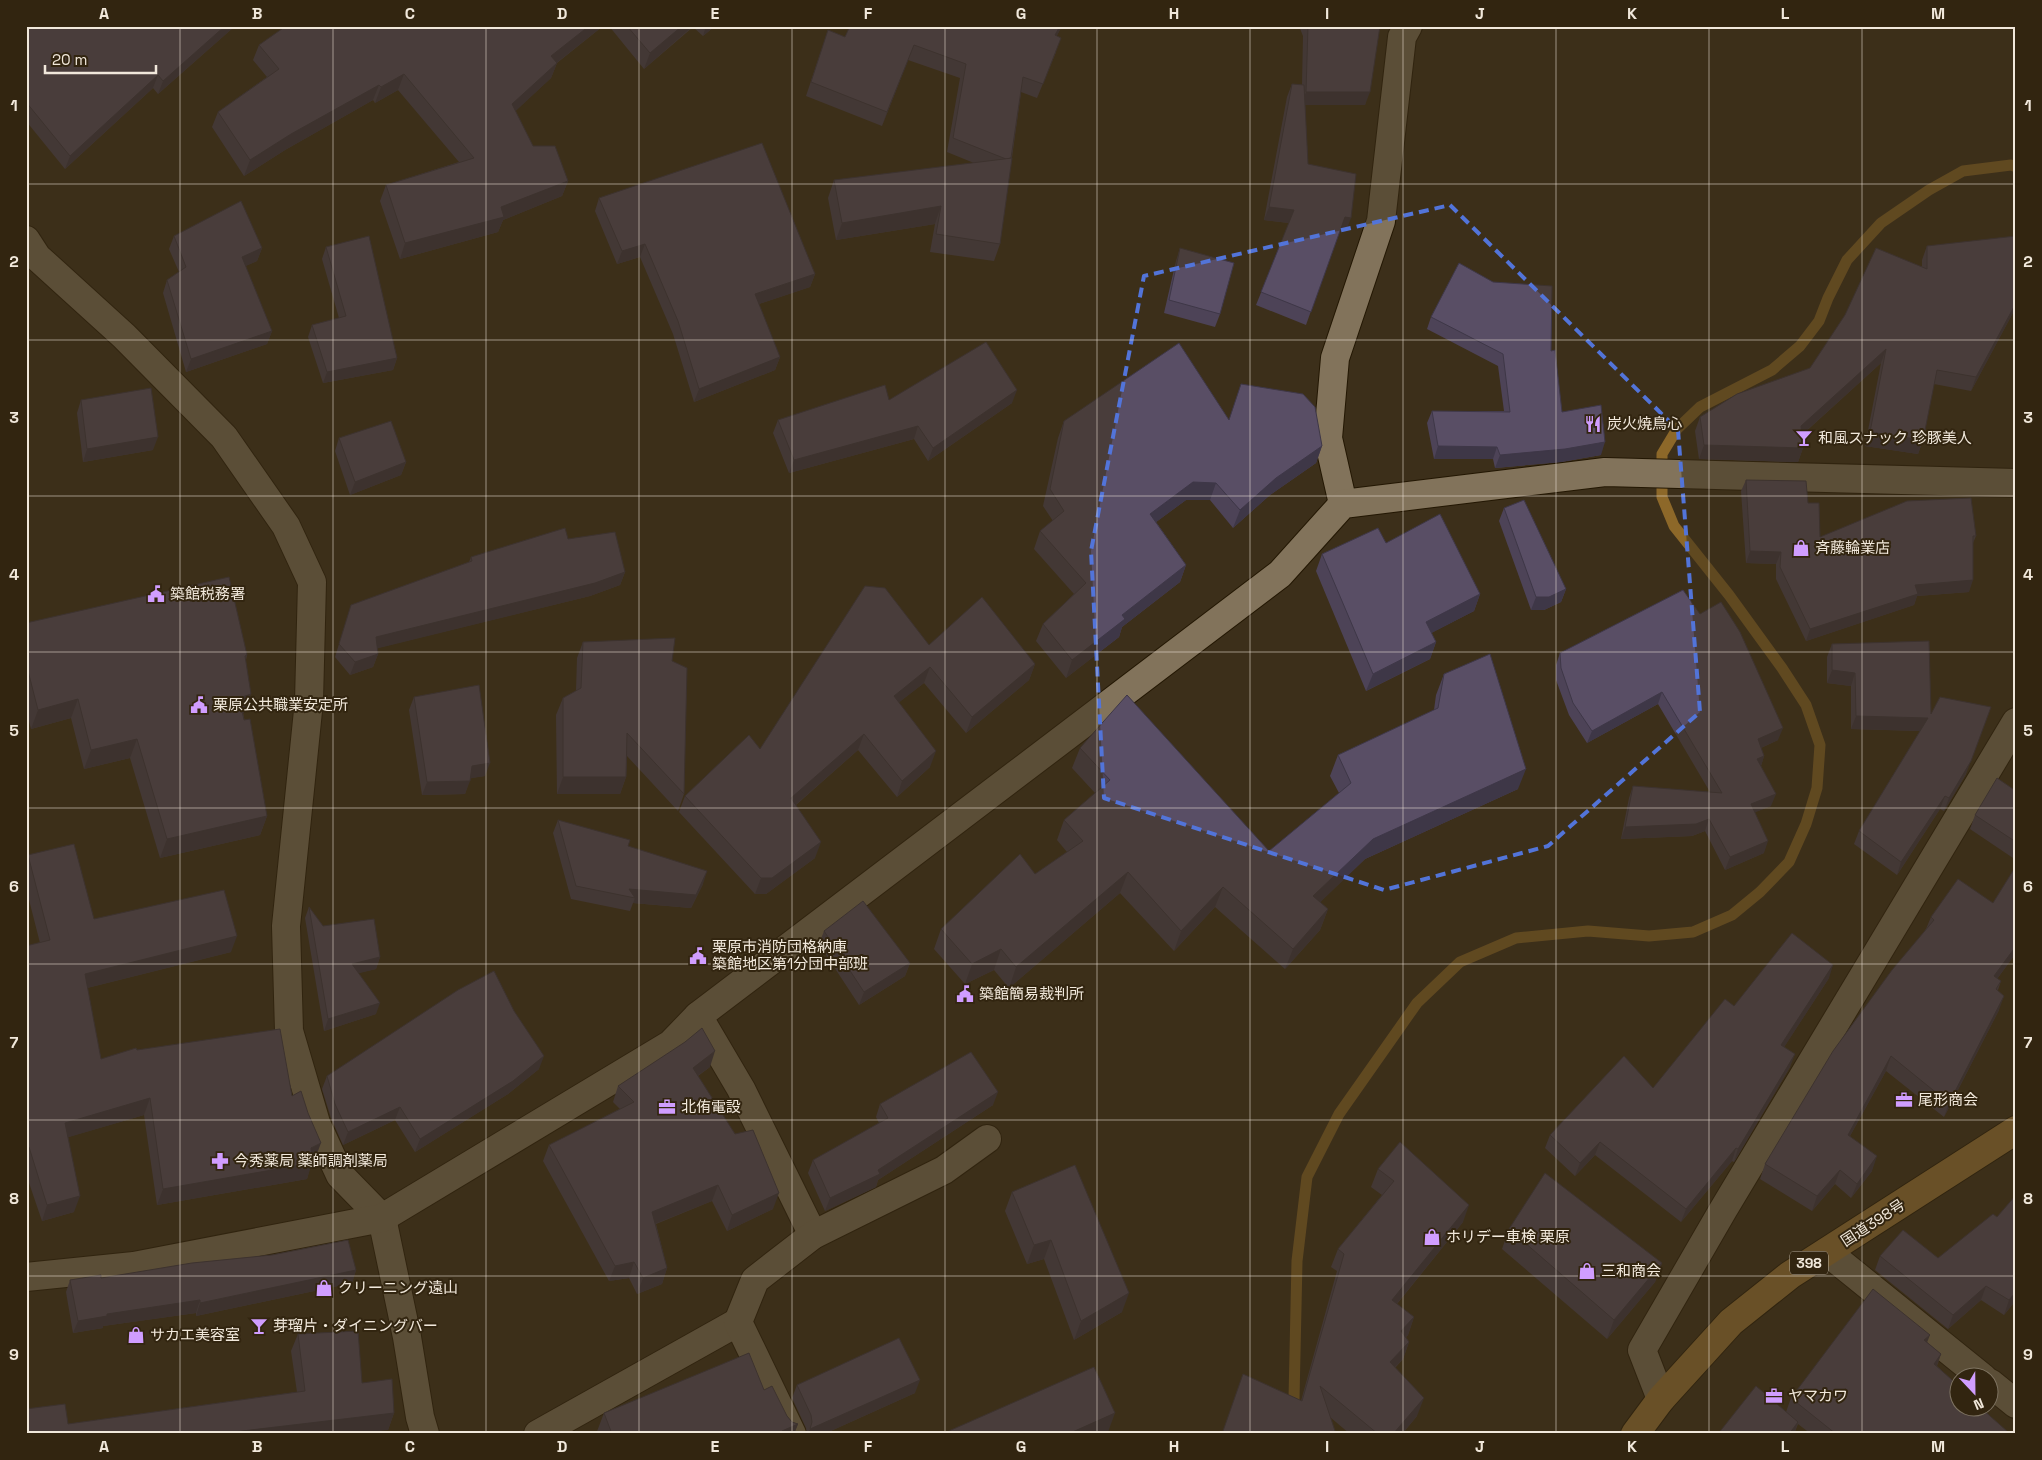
<svg xmlns="http://www.w3.org/2000/svg" width="2042" height="1460" font-family="'Space Grotesk','Noto Sans JP',sans-serif">
	<style>
		.lines { fill: none; stroke-linecap: round; stroke-linejoin: round }
		.stream { stroke: #8d6829; stroke-width: 11 }
		.street-casing { stroke: #231703; stroke-width: 30 }
		.secondary-casing { stroke: #231703; stroke-width: 30 }
		.highway-casing { stroke: #231703; stroke-width: 30 }
		.street { stroke: #82735b; stroke-width: 28 }
		.secondary { stroke: #82735b; stroke-width: 28 }
		.highway { stroke: #a07938; stroke-width: 28 }
		.wall { fill: #4d4357 }
		.shaded-wall { fill: #3e3747 }
		.building { fill: #594e65; stroke: #3e3747 }
		.marked { fill: none; stroke: #5274d9; stroke-width: 4; stroke-dasharray: 10 6; stroke-linejoin: round }
		.grid { fill: none; stroke: #f1e8db; stroke-width: 1; stroke-opacity: 0.55 }
		.labels { text-anchor: middle; stroke-width: 4; stroke-linejoin: round; paint-order: stroke }
		.shield { fill: #322510; stroke: #b8ae9e; stroke-width: 1 }
		.shield-label { font-size: 14px; font-weight: bold; fill: #f1e8db }
		.poi-label { font-size: 15px; fill: #f1e8db; stroke: #322510; text-anchor: start }
		.street-label { font-size: 15px; fill: #f1e8db; stroke: #322510 }
		.neatline { fill: none; stroke: #f1e8db; stroke-width: 2 }
		.grid-label { font-size: 16px; text-anchor: middle; font-weight: bold; fill: #f1e8db }
	</style>
	<rect width="100%" height="100%" fill="#3c2f1a"/>
	<g class="lines">
		<polyline class="stream" points="1286,1434 1294,1399 1297,1261 1307,1177 1339,1114 1417,1003 1460,962 1516,938 1588,931 1649,936 1693,932 1732,915 1760,892 1789,862 1806,824 1817,788 1820,745 1806,705 1782,668 1729,595 1674,526 1662,497 1662,454 1677,429 1700,407 1772,370 1800,346 1819,321 1828,298 1847,260 1881,223 1929,190 1963,171 2011,165 2016,167"/>
		<g class="street-casing">
			<g id="street">
				<polyline points="26,240 37,257 124,336 224,437 286,526 312,582 309,701 286,926 289,1031 316,1123 340,1175 382,1218 407,1337 420,1417 425,1434"/>
				<polyline points="1343,504 1328,438 1335,358 1381,221 1402,37 1408,26"/>
				<polyline points="698,1016 741,1089 813,1235"/>
				<polyline points="1827,1252 1983,1378"/>
				<polyline points="1990,1383 2016,1404"/>
				<polyline points="538,1434 738,1322"/>
				<polyline points="792,1434 738,1322 755,1280 813,1235 944,1170 987,1139"/>
			</g>
		</g>
		<g class="secondary-casing">
			<g id="secondary">
				<polyline points="26,1277 134,1266 382,1218 671,1044 698,1016 1280,574 1343,504 1605,472 2016,483"/>
				<polyline points="1661,1399 1642,1350 1723,1210 2016,722"/>
			</g>
		</g>
		<g class="highway-casing">
			<polyline id="highway" points="1635,1434 1661,1399 1731,1322 1790,1275 2016,1130"/>
		</g>
		<use href="#street" class="street"/>
		<use href="#secondary" class="secondary"/>
		<use href="#highway" class="highway"/>
	</g>
	<g class="wall">
		<polygon points="26,26 235,26 158,94 153,88 65,169 26,121"/>
		<polygon points="603,26 557,63 551,78 515,111 533,146 568,181 562,196 503,220 498,232 400,259 380,201 386,185 459,162 398,90 375,103 373,100 285,150 244,176 212,127 218,112 267,77 253,60 259,45"/>
		<polygon points="609,26 715,26 703,36 693,27 644,69"/>
		<polygon points="850,26 1062,26 1057,35 1056,52 1037,98 1021,92 1000,244 994,261 930,252 935,224 836,240 828,198 834,180 974,163 947,152 960,78 908,60 882,126 806,96 828,30 845,37"/>
		<polygon points="1299,26 1380,26 1365,105 1305,105 1308,164 1346,231 1340,230 1306,325 1256,305 1289,223 1264,220 1287,97 1292,84 1302,85 1303,36"/>
		<polygon points="599,198 815,274 810,287 759,304 780,357 775,370 694,402 673,334 640,257 617,264 595,211"/>
		<polygon points="174,236 262,248 257,261 245,266 272,331 267,344 186,372 163,293 167,280 179,272 169,249"/>
		<polygon points="1927,246 2016,307 1971,391 1934,384 1923,440 1918,454 1865,446 1881,363 1802,435 1803,448 1798,462 1699,459 1695,431 1700,417 1810,368 1922,266 1922,260"/>
		<polygon points="326,247 397,358 393,370 323,383 308,337 312,325 339,318 322,259"/>
		<polygon points="1180,248 1220,314 1215,327 1164,313 1176,261"/>
		<polygon points="1431,317 1551,351 1562,412 1601,455 1561,462 1495,468 1493,459 1434,459 1427,423 1432,411 1504,411 1498,366 1427,329"/>
		<polygon points="81,400 153,450 83,462 77,413"/>
		<polygon points="889,400 1012,403 928,461 914,439 789,473 773,433 778,420"/>
		<polygon points="2016,418 2016,450 2015,450"/>
		<polygon points="1229,420 1322,446 1316,463 1270,495 1233,528 1210,500 1186,500 1156,522 1186,565 1180,582 1122,627 1119,637 1066,678 1036,641 1043,624 1074,594 1034,549 1040,531 1053,521 1043,506 1058,438 1064,421"/>
		<polygon points="339,438 406,462 401,475 350,495 335,451"/>
		<polygon points="1746,480 1808,503 1820,537 1976,536 1973,543 1969,592 1917,596 1914,605 1806,641 1776,579 1776,564 1746,563 1741,491"/>
		<polygon points="1504,508 1566,589 1561,602 1544,610 1531,610 1499,521"/>
		<polygon points="568,539 625,572 620,585 590,596 377,648 378,654 373,667 350,675 335,657 351,605 469,562 471,557"/>
		<polygon points="1386,543 1480,594 1474,611 1431,633 1436,642 1430,659 1366,691 1316,571 1322,554"/>
		<polygon points="1683,590 1778,740 1761,748 1764,756 1761,766 1771,806 1755,812 1764,853 1725,870 1705,831 1692,836 1621,839 1629,798 1633,786 1710,792 1658,704 1587,743 1569,715 1556,680 1556,665 1560,653"/>
		<polygon points="26,623 247,655 246,660 244,713 243,713 267,816 260,835 160,858 130,758 84,769 71,718 31,729 26,710"/>
		<polygon points="583,642 672,661 684,794 678,811 627,756 626,777 620,794 557,794 556,715 563,698 576,691 577,658"/>
		<polygon points="1832,644 1931,714 1966,774 1944,811 1940,809 1897,875 1854,844 1859,831 1920,731 1851,729 1851,686 1827,683 1827,657"/>
		<polygon points="929,645 1035,664 1029,680 966,733 924,683 899,702 930,767 897,797 858,750 796,805 815,858 766,894 755,894 679,812 685,796"/>
		<polygon points="1444,674 1518,789 1365,859 1320,902 1328,909 1320,930 1285,969 1215,907 1174,951 1120,893 1009,988 994,970 965,984 934,949 941,929 1035,874 1067,852 1057,840 1064,820 1095,793 1072,768 1080,748 1269,851 1339,793 1330,776 1338,755 1434,710 1436,695"/>
		<polygon points="414,697 485,776 470,778 465,794 422,795 409,710"/>
		<polygon points="2016,791 2016,860 1970,829 1975,815"/>
		<polygon points="558,820 628,846 703,884 691,908 633,903 630,911 571,899 553,833"/>
		<polygon points="28,855 94,919 231,952 87,988 101,1059 137,1050 292,1096 315,1159 312,1160 307,1179 157,1205 144,1115 68,1137 74,1212 42,1221 26,1174 26,946 40,943 26,888 26,859"/>
		<polygon points="2016,866 2016,953 1997,979 2001,981 1998,990 1999,1010 1944,1117 1886,1071 1850,1136 1872,1171 1851,1198 1835,1184 1812,1211 1760,1179 1765,1164 1926,929 1931,917 1993,903"/>
		<polygon points="309,907 323,926 380,957 376,969 358,973 376,1014 324,1031 305,918"/>
		<polygon points="824,931 910,963 905,976 859,1005 819,944"/>
		<polygon points="1829,978 1784,1047 1790,1067 1734,1162 1732,1161 1681,1222 1595,1155 1575,1176 1545,1148 1550,1135 1653,1088 1734,1006"/>
		<polygon points="710,1067 698,1076 773,1209 727,1231 712,1201 656,1224 667,1268 662,1284 637,1294 629,1278 609,1281 543,1161 549,1145 620,1109 613,1102 618,1086"/>
		<polygon points="539,1069 508,1094 415,1152 395,1120 343,1145 331,1118 322,1089 327,1076"/>
		<polygon points="880,1104 993,1105 878,1180 876,1187 825,1211 808,1173 813,1160 879,1123 876,1117"/>
		<polygon points="1378,1169 1463,1222 1397,1304 1414,1317 1408,1335 1406,1337 1409,1342 1403,1359 1395,1368 1417,1416 1402,1434 1350,1434 1330,1417 1301,1401 1337,1271 1331,1267 1338,1249 1382,1195 1371,1187"/>
		<polygon points="1012,1192 1122,1312 1074,1340 1044,1259 1027,1264 1005,1211"/>
		<polygon points="1509,1229 1662,1263 1655,1282 1607,1339 1502,1249"/>
		<polygon points="1880,1256 1938,1258 2016,1300 2004,1315 1981,1300 1948,1329 1875,1270"/>
		<polygon points="356,1270 352,1283 196,1316 196,1313 103,1326 103,1328 73,1333 66,1292 70,1280 101,1278"/>
		<polygon points="298,1334 362,1383 394,1413 388,1430 68,1424 297,1392 291,1351"/>
		<polygon points="1927,1342 1941,1354 1937,1366 2007,1434 1811,1434 1798,1424 1794,1434 1718,1434 1786,1412 1791,1398"/>
		<polygon points="797,1385 915,1393 824,1434 807,1434 806,1428 792,1398"/>
		<polygon points="764,1390 792,1422 798,1424 794,1434 596,1434 604,1413"/>
	</g>
	<g class="shaded-wall">
		<polygon points="225,26 235,26 158,94 163,81"/>
		<polygon points="589,26 603,26 545,72 551,56"/>
		<polygon points="682,26 693,26 644,69 650,53"/>
		<polygon points="706,26 715,26 703,36"/>
		<polygon points="1060,26 1062,26 1050,49 1055,35"/>
		<polygon points="914,45 908,60 882,126 887,112"/>
		<polygon points="557,63 551,78 506,120 512,104"/>
		<polygon points="404,74 398,90 375,103 381,87"/>
		<polygon points="158,75 153,88 65,169 70,156"/>
		<polygon points="379,85 373,100 285,150 244,176 250,160 291,134"/>
		<polygon points="1306,92 1370,92 1365,105 1301,105"/>
		<polygon points="568,181 562,196 503,220 498,232 400,259 405,243"/>
		<polygon points="941,206 935,224 836,240 842,223"/>
		<polygon points="1269,207 1294,210 1289,223 1264,220"/>
		<polygon points="1345,217 1351,218 1346,231 1340,230"/>
		<polygon points="645,244 640,257 617,264 622,251"/>
		<polygon points="262,248 257,261 237,270 242,257"/>
		<polygon points="815,274 810,287 750,307 755,294"/>
		<polygon points="2016,303 2016,307 1971,391 1976,377"/>
		<polygon points="272,331 267,344 186,372 191,359"/>
		<polygon points="1886,349 1881,363 1796,440 1801,426"/>
		<polygon points="780,357 775,370 694,402 699,389"/>
		<polygon points="397,358 393,370 323,383 327,372"/>
		<polygon points="1017,390 1012,403 928,461 933,448"/>
		<polygon points="918,426 914,439 789,473 794,460"/>
		<polygon points="1870,432 1923,440 1918,454 1865,446"/>
		<polygon points="158,437 153,450 83,462 87,449"/>
		<polygon points="1605,442 1601,455 1561,462 1495,468 1500,455"/>
		<polygon points="1704,445 1803,448 1798,462 1699,459"/>
		<polygon points="1322,446 1316,463 1270,495 1233,528 1240,510 1276,478"/>
		<polygon points="1438,446 1497,447 1493,459 1434,459"/>
		<polygon points="406,462 401,475 350,495 355,482"/>
		<polygon points="1193,482 1216,483 1210,500 1186,500 1144,531 1150,514"/>
		<polygon points="1750,551 1781,552 1776,564 1746,563"/>
		<polygon points="1186,565 1180,582 1122,627 1119,637 1066,678 1072,660 1122,615"/>
		<polygon points="625,572 620,585 590,596 371,650 376,637"/>
		<polygon points="1973,580 1969,592 1917,596 1914,605 1806,641 1810,629 1915,585"/>
		<polygon points="1566,589 1561,602 1544,610 1531,610 1536,597"/>
		<polygon points="1480,594 1474,611 1420,639 1426,622"/>
		<polygon points="1436,642 1430,659 1366,691 1373,674"/>
		<polygon points="378,654 373,667 350,675 355,662"/>
		<polygon points="1035,664 1029,680 966,733 972,717"/>
		<polygon points="930,667 924,683 888,711 894,696"/>
		<polygon points="1832,670 1855,673 1851,686 1827,683"/>
		<polygon points="1662,692 1658,704 1587,743 1592,731"/>
		<polygon points="251,694 244,713 232,717 239,698"/>
		<polygon points="78,699 71,718 31,729 38,710"/>
		<polygon points="1991,707 1966,774 1944,811 1949,798"/>
		<polygon points="1856,716 1928,718 1923,731 1851,729"/>
		<polygon points="1783,728 1778,740 1754,751 1758,739"/>
		<polygon points="864,734 858,750 785,814 791,798"/>
		<polygon points="137,739 130,758 84,769 91,750"/>
		<polygon points="936,751 930,767 897,797 902,781"/>
		<polygon points="1764,756 1760,769 1757,759"/>
		<polygon points="490,763 485,776 467,779 472,766"/>
		<polygon points="1526,769 1518,789 1365,859 1306,916 1313,896 1373,839"/>
		<polygon points="563,777 626,777 620,794 557,794"/>
		<polygon points="470,781 465,794 422,795 427,782"/>
		<polygon points="1776,794 1771,806 1746,816 1751,804"/>
		<polygon points="1945,796 1940,809 1897,875 1901,862"/>
		<polygon points="267,816 260,835 160,858 167,839"/>
		<polygon points="1709,819 1705,831 1692,836 1621,839 1625,827"/>
		<polygon points="1768,841 1764,853 1725,870 1730,857"/>
		<polygon points="821,842 815,858 766,894 755,894 761,878"/>
		<polygon points="707,871 703,884 691,908 633,903 635,898 629,889"/>
		<polygon points="1128,872 1120,893 1009,988 1016,967"/>
		<polygon points="1223,887 1215,907 1174,951 1181,931"/>
		<polygon points="1328,909 1320,930 1285,969 1293,949"/>
		<polygon points="237,936 231,952 79,990 85,974"/>
		<polygon points="2016,946 2016,953 1988,991 1994,976"/>
		<polygon points="1001,949 994,970 965,984 972,964"/>
		<polygon points="380,957 376,969 348,976 352,964"/>
		<polygon points="910,963 905,976 859,1005 864,992"/>
		<polygon points="1833,965 1829,978 1777,1058 1781,1045"/>
		<polygon points="2004,996 1999,1010 1944,1117 1949,1103"/>
		<polygon points="380,1003 376,1014 324,1031 328,1019"/>
		<polygon points="715,1051 710,1067 687,1083 693,1068"/>
		<polygon points="1795,1054 1790,1067 1734,1162 1738,1149"/>
		<polygon points="544,1056 539,1069 508,1094 415,1152 420,1139"/>
		<polygon points="1891,1056 1886,1071 1842,1150 1848,1135"/>
		<polygon points="998,1092 993,1105 878,1180 876,1187 825,1211 830,1198 878,1170"/>
		<polygon points="150,1098 144,1115 59,1140 65,1123"/>
		<polygon points="400,1107 395,1120 343,1145 348,1132"/>
		<polygon points="1600,1142 1595,1155 1575,1176 1580,1163"/>
		<polygon points="321,1143 315,1159 305,1164 311,1148"/>
		<polygon points="1736,1148 1732,1161 1681,1222 1686,1209"/>
		<polygon points="1877,1156 1872,1171 1851,1198 1857,1184"/>
		<polygon points="312,1163 307,1179 157,1205 163,1189"/>
		<polygon points="1840,1170 1835,1184 1812,1211 1817,1196"/>
		<polygon points="718,1185 712,1201 647,1227 652,1212"/>
		<polygon points="779,1193 773,1209 727,1231 732,1215"/>
		<polygon points="80,1196 74,1212 42,1221 47,1205"/>
		<polygon points="1469,1205 1463,1222 1386,1317 1392,1300"/>
		<polygon points="1051,1240 1044,1259 1027,1264 1034,1245"/>
		<polygon points="634,1262 629,1278 609,1281 615,1266"/>
		<polygon points="1662,1263 1655,1282 1607,1339 1614,1320"/>
		<polygon points="667,1268 662,1284 637,1294 643,1278"/>
		<polygon points="356,1270 352,1283 196,1316 200,1303"/>
		<polygon points="1986,1286 1981,1300 1948,1329 1953,1315"/>
		<polygon points="2016,1292 2016,1300 2004,1315 2009,1300"/>
		<polygon points="1129,1293 1122,1312 1074,1340 1081,1321"/>
		<polygon points="200,1300 196,1313 103,1326 103,1328 73,1333 78,1321 107,1314"/>
		<polygon points="1414,1317 1408,1335 1394,1349 1401,1331"/>
		<polygon points="1930,1335 1924,1350 1924,1340"/>
		<polygon points="1409,1342 1403,1359 1383,1379 1390,1362"/>
		<polygon points="1941,1354 1935,1370 1934,1364"/>
		<polygon points="920,1380 915,1393 824,1434 808,1434 810,1429"/>
		<polygon points="1424,1398 1417,1416 1402,1434 1393,1434"/>
		<polygon points="394,1413 388,1430 355,1434 217,1434"/>
		<polygon points="1115,1413 1108,1432 1104,1434 1068,1434"/>
		<polygon points="1798,1422 1794,1434 1789,1434"/>
		<polygon points="798,1424 794,1434 781,1434 782,1431"/>
	</g>
	<g class="building">
		<polygon points="26,26 225,26 163,81 158,75 70,156 26,102"/>
		<polygon points="286,26 589,26 551,56 557,63 512,104 533,146 555,146 568,181 501,207 504,217 405,243 386,185 474,158 404,74 381,87 379,85 291,134 250,160 218,112 279,69 259,45"/>
		<polygon points="627,26 682,26 650,53"/>
		<polygon points="850,26 1060,26 1055,35 1061,38 1043,84 1023,77 1011,158 1006,159 953,138 966,64 914,45 887,112 811,82 828,30 845,37"/>
		<polygon points="1308,26 1380,26 1370,92 1306,92"/>
		<polygon points="1292,84 1304,85 1308,164 1356,174 1351,218 1345,217 1311,312 1261,292 1294,210 1269,207"/>
		<polygon points="762,143 815,274 755,294 780,357 699,389 678,321 645,244 622,251 599,198"/>
		<polygon points="1012,158 1000,244 936,234 941,206 842,223 834,180"/>
		<polygon points="241,201 262,248 242,257 272,331 191,359 167,280 186,267 174,236"/>
		<polygon points="369,236 397,358 327,372 312,325 346,316 326,247"/>
		<polygon points="2016,236 2016,303 1976,377 1937,370 1923,440 1870,432 1886,349 1801,426 1803,448 1704,445 1700,417 1737,394 1810,368 1845,315 1876,248 1927,269 1927,246"/>
		<polygon points="1180,248 1234,263 1220,314 1169,300"/>
		<polygon points="1459,263 1493,282 1552,286 1551,351 1555,350 1562,412 1601,405 1605,442 1565,449 1500,455 1497,447 1438,446 1432,411 1510,412 1503,354 1431,317"/>
		<polygon points="986,342 1017,390 933,448 918,426 794,460 778,420 885,385 889,400"/>
		<polygon points="1179,343 1229,420 1241,384 1303,394 1315,407 1322,446 1276,478 1240,510 1216,483 1193,482 1150,514 1186,565 1122,615 1125,619 1072,660 1043,624 1086,583 1040,531 1064,511 1050,489 1064,421"/>
		<polygon points="151,388 158,437 87,449 81,400"/>
		<polygon points="391,421 406,462 355,482 339,438"/>
		<polygon points="1746,480 1806,481 1808,503 1819,503 1820,537 1907,501 1971,498 1976,536 1973,536 1973,580 1915,585 1918,594 1810,629 1780,567 1781,552 1750,551"/>
		<polygon points="1524,500 1566,589 1549,597 1536,597 1504,508"/>
		<polygon points="1440,514 1480,594 1426,622 1436,642 1373,674 1322,554 1378,528 1386,543"/>
		<polygon points="565,528 568,539 615,532 625,572 595,583 376,637 378,654 355,662 339,644 351,605 472,561 471,557"/>
		<polygon points="229,577 247,655 245,656 251,694 239,698 244,720 250,719 267,816 167,839 137,739 91,750 78,699 38,710 26,663 26,623"/>
		<polygon points="865,586 885,588 929,645 982,597 1035,664 972,717 930,667 894,696 936,751 902,781 864,734 791,798 821,842 772,878 761,878 685,796 749,735 760,749"/>
		<polygon points="1683,590 1700,614 1721,602 1740,632 1783,728 1758,739 1764,756 1757,759 1776,794 1751,804 1768,841 1730,857 1709,819 1696,824 1625,827 1633,786 1722,793 1662,692 1592,731 1573,703 1561,668 1560,653"/>
		<polygon points="675,638 672,661 687,668 684,794 627,733 626,777 563,777 563,698 581,688 583,642"/>
		<polygon points="1929,641 1931,714 1940,697 1991,707 1971,761 1949,798 1945,796 1901,862 1859,831 1928,718 1856,716 1855,673 1832,670 1832,644"/>
		<polygon points="1490,654 1526,769 1373,839 1313,896 1328,909 1293,949 1223,887 1181,931 1128,872 1016,967 1001,949 972,964 941,929 1020,854 1035,874 1083,841 1064,820 1110,780 1080,748 1127,695 1269,851 1351,783 1338,755 1438,708 1444,674"/>
		<polygon points="479,685 490,763 472,766 470,781 427,782 414,697"/>
		<polygon points="1997,778 2016,791 2016,842 1975,815"/>
		<polygon points="558,820 630,840 628,846 707,871 696,895 629,889 635,898 576,886"/>
		<polygon points="74,844 94,919 224,890 237,936 85,974 101,1059 136,1048 137,1050 280,1029 292,1096 301,1091 308,1113 321,1143 311,1148 312,1163 163,1189 150,1098 65,1123 80,1196 47,1205 29,1147 26,1148 26,946 50,940 28,855"/>
		<polygon points="2016,866 2016,946 1994,976 2001,981 1996,989 2004,996 1949,1103 1891,1056 1848,1135 1877,1156 1857,1184 1840,1170 1817,1196 1765,1164 1833,1051 1892,970 1934,920 1931,917 1958,879 1993,903"/>
		<polygon points="863,901 910,963 864,992 824,931"/>
		<polygon points="309,907 323,926 374,919 380,957 352,964 380,1003 328,1019"/>
		<polygon points="1792,933 1833,965 1781,1045 1795,1054 1738,1149 1736,1148 1686,1209 1600,1142 1580,1163 1550,1135 1624,1056 1653,1088 1725,999 1734,1006"/>
		<polygon points="494,971 514,1011 544,1056 513,1081 420,1139 400,1107 348,1132 335,1104 327,1076 458,990"/>
		<polygon points="702,1028 715,1051 693,1068 735,1134 753,1130 779,1193 732,1215 718,1185 652,1212 667,1268 643,1278 634,1262 615,1266 549,1145 634,1102 618,1086 685,1042"/>
		<polygon points="971,1052 998,1092 878,1170 880,1174 830,1198 813,1160 888,1118 880,1104"/>
		<polygon points="1400,1142 1469,1205 1392,1300 1414,1317 1401,1331 1409,1342 1390,1362 1424,1398 1393,1434 1378,1434 1320,1386 1336,1434 1222,1434 1243,1374 1302,1401 1344,1254 1338,1249 1394,1181 1378,1169"/>
		<polygon points="1075,1165 1129,1293 1081,1321 1051,1240 1034,1245 1012,1192"/>
		<polygon points="1545,1173 1662,1263 1614,1320 1509,1229"/>
		<polygon points="2016,1195 2016,1292 2009,1300 1986,1286 1953,1315 1880,1256 1903,1230 1938,1258 1993,1214 1997,1217"/>
		<polygon points="348,1240 356,1270 200,1303 200,1300 107,1314 107,1316 78,1321 70,1280 101,1275 101,1278 192,1263 272,1255"/>
		<polygon points="1873,1289 1930,1335 1924,1340 1941,1354 1934,1364 1960,1387 1960,1408 1981,1408 2008,1432 2007,1434 1836,1434 1791,1398"/>
		<polygon points="358,1331 362,1383 392,1379 394,1413 217,1434 26,1434 26,1409 65,1404 68,1424 305,1391 298,1334"/>
		<polygon points="899,1338 920,1380 810,1429 812,1422 811,1415 797,1385"/>
		<polygon points="749,1353 764,1390 772,1386 787,1416 792,1422 798,1424 782,1431 783,1434 612,1434 604,1413"/>
		<polygon points="1094,1367 1115,1413 1068,1434 942,1434"/>
		<polygon points="1756,1386 1798,1422 1789,1434 1718,1434"/>
	</g>
	<path d="M0 0H2042V1460H0ZM1450,205L1678,430L1700,712L1548,846L1384,890L1104,798L1091,551L1144,276Z" fill="#3c2f1a" fill-opacity=".55" fill-rule="evenodd"/>
	<path class="marked" d="M1450,205L1678,430L1700,712L1548,846L1384,890L1104,798L1091,551L1144,276Z"/>
	<path class="grid" d="M180,26V1434M333,26V1434M486,26V1434M639,26V1434M792,26V1434M945,26V1434M1097,26V1434M1250,26V1434M1403,26V1434M1556,26V1434M1709,26V1434M1862,26V1434M26,184H2016M26,340H2016M26,496H2016M26,652H2016M26,808H2016M26,964H2016M26,1120H2016M26,1276H2016"/>
	<defs>
		<g id="restaurant-bare" transform="scale(1.35)"><path d="M-5-6h1v4h1v-4h1v4h1v-4h1v5L-1.5 .5V6h-2V.5L-5-1ZM5-6V6H3V1.5H1.5Q1.5-4 5-6Z" fill="#d09dff" stroke="#322510" stroke-width="2.5" paint-order="stroke"/></g>
		<g id="bar-bare" transform="scale(1.35)"><path d="M-6-5H6L.8 .8V4.5H3.5V6h-7V4.5H-.8V.8Z" fill="#d09dff" stroke="#322510" stroke-width="2.5" paint-order="stroke"/></g>
		<g id="shop-bare" transform="scale(1.35)"><path d="M-5-2.5h2.3a2.7 3.5 0 0 1 5.4 0H5L5.5 6h-11ZM-1.5-2.5h3a1.5 2.3 0 0 0-3 0Z" fill="#d09dff" stroke="#322510" stroke-width="2.5" paint-order="stroke"/></g>
		<g id="civic-bare" transform="scale(1.35)"><path d="M-.6-6.5H3V-4.5H.6V-3L4-1V1h2V6H-6V1h2V-1L-.6-3ZM-1.2 2.5V6h2.4V2.5Z" fill="#d09dff" stroke="#322510" stroke-width="2.5" paint-order="stroke"/></g>
		<g id="office-bare" transform="scale(1.35)"><path d="M-6-3h4V-5.5h4V-3h4V5H-6ZM-1-4.5V-3h2v-1.5ZM-6 0V1H6V0Z" fill="#d09dff" stroke="#322510" stroke-width="2.5" paint-order="stroke"/></g>
		<g id="pharmacy-bare" transform="scale(1.35)"><path d="M-2-6h4v4h4v4h-4v4h-4v-4h-4v-4h4Z" fill="#d09dff" stroke="#322510" stroke-width="2.5" paint-order="stroke"/></g>
	</defs>
	<g fill-rule="evenodd">
		<use href="#restaurant-bare" x="1593" y="424"/>
		<use href="#bar-bare" x="1804" y="438"/>
		<use href="#shop-bare" x="1801" y="548"/>
		<use href="#civic-bare" x="156" y="594"/>
		<use href="#civic-bare" x="199" y="705"/>
		<use href="#civic-bare" x="698" y="956"/>
		<use href="#civic-bare" x="965" y="994"/>
		<use href="#office-bare" x="1904" y="1100"/>
		<use href="#office-bare" x="667" y="1107"/>
		<use href="#pharmacy-bare" x="220" y="1161"/>
		<use href="#shop-bare" x="1432" y="1237"/>
		<use href="#shop-bare" x="1587" y="1271"/>
		<use href="#shop-bare" x="324" y="1288"/>
		<use href="#bar-bare" x="259" y="1326"/>
		<use href="#shop-bare" x="136" y="1335"/>
		<use href="#office-bare" x="1774" y="1396"/>
	</g>
	<g class="labels">
		<rect class="shield" x="1790" y="1251.5" width="38" height="23" rx="4"/>
		<g class="shield-label">
			<text x="1809" y="1268">398</text>
		</g>
		<g class="poi-label">
			<text x="1607" y="429">炭火焼鳥心</text>
			<text x="1818" y="443">和風スナック 珍豚美人</text>
			<text x="1815" y="553">斉藤輪業店</text>
			<text x="170" y="599">築館税務署</text>
			<text x="213" y="710">栗原公共職業安定所</text>
			<text x="712" y="952">栗原市消防団格納庫<tspan x="712" dy="17">築館地区第1分団中部班</tspan></text>
			<text x="979" y="999">築館簡易裁判所</text>
			<text x="1918" y="1105">尾形商会</text>
			<text x="681" y="1112">北侑電設</text>
			<text x="234" y="1166">今秀薬局 薬師調剤薬局</text>
			<text x="1446" y="1242">ホリデー車検 栗原</text>
			<text x="1601" y="1276">三和商会</text>
			<text x="338" y="1293">クリーニング遠山</text>
			<text x="273" y="1331">芽瑠片・ダイニングバー</text>
			<text x="150" y="1340">サカエ美容室</text>
			<text x="1788" y="1401">ヤマカワ</text>
		</g>
		<g class="street-label">
			<text transform="translate(1873 1223) rotate(-33)" y="5">国道398号</text>
		</g>
	</g>
	<rect width="2042" height="1460" fill="none" stroke="#322510" stroke-width="55"/>
	<g transform="translate(1974 1392) rotate(158)"><circle r="24" fill="#322510" stroke="#7e7361"/>
	<path d="M0-4L9 19L0 12L-9 19Z" fill="#d09dff"/>
	<text y="-8" font-size="14" font-weight="bold" text-anchor="middle" fill="#f1e8db">N</text>
	</g>
	<path d="M45 65v8h111v-8" fill="none" stroke="#f1e8db" stroke-width="2.5"/>
	<text x="52" y="65" font-size="15" fill="#f1e8db" stroke="#322510" stroke-width="4" paint-order="stroke">20 m</text>
	<rect x="28" y="28" width="1986" height="1404" class="neatline"/>
	<g class="grid-label">
		<text x="104" y="19">A</text>
		<text x="257" y="19">B</text>
		<text x="410" y="19">C</text>
		<text x="562" y="19">D</text>
		<text x="715" y="19">E</text>
		<text x="868" y="19">F</text>
		<text x="1021" y="19">G</text>
		<text x="1174" y="19">H</text>
		<text x="1327" y="19">I</text>
		<text x="1480" y="19">J</text>
		<text x="1632" y="19">K</text>
		<text x="1785" y="19">L</text>
		<text x="1938" y="19">M</text>
		<text x="14" y="111">1</text>
		<text x="2028" y="111">1</text>
		<text x="14" y="267">2</text>
		<text x="2028" y="267">2</text>
		<text x="14" y="423">3</text>
		<text x="2028" y="423">3</text>
		<text x="14" y="580">4</text>
		<text x="2028" y="580">4</text>
		<text x="14" y="736">5</text>
		<text x="2028" y="736">5</text>
		<text x="14" y="892">6</text>
		<text x="2028" y="892">6</text>
		<text x="14" y="1048">7</text>
		<text x="2028" y="1048">7</text>
		<text x="14" y="1204">8</text>
		<text x="2028" y="1204">8</text>
		<text x="14" y="1360">9</text>
		<text x="2028" y="1360">9</text>
		<text x="104" y="1452">A</text>
		<text x="257" y="1452">B</text>
		<text x="410" y="1452">C</text>
		<text x="562" y="1452">D</text>
		<text x="715" y="1452">E</text>
		<text x="868" y="1452">F</text>
		<text x="1021" y="1452">G</text>
		<text x="1174" y="1452">H</text>
		<text x="1327" y="1452">I</text>
		<text x="1480" y="1452">J</text>
		<text x="1632" y="1452">K</text>
		<text x="1785" y="1452">L</text>
		<text x="1938" y="1452">M</text>
	</g>
</svg>
